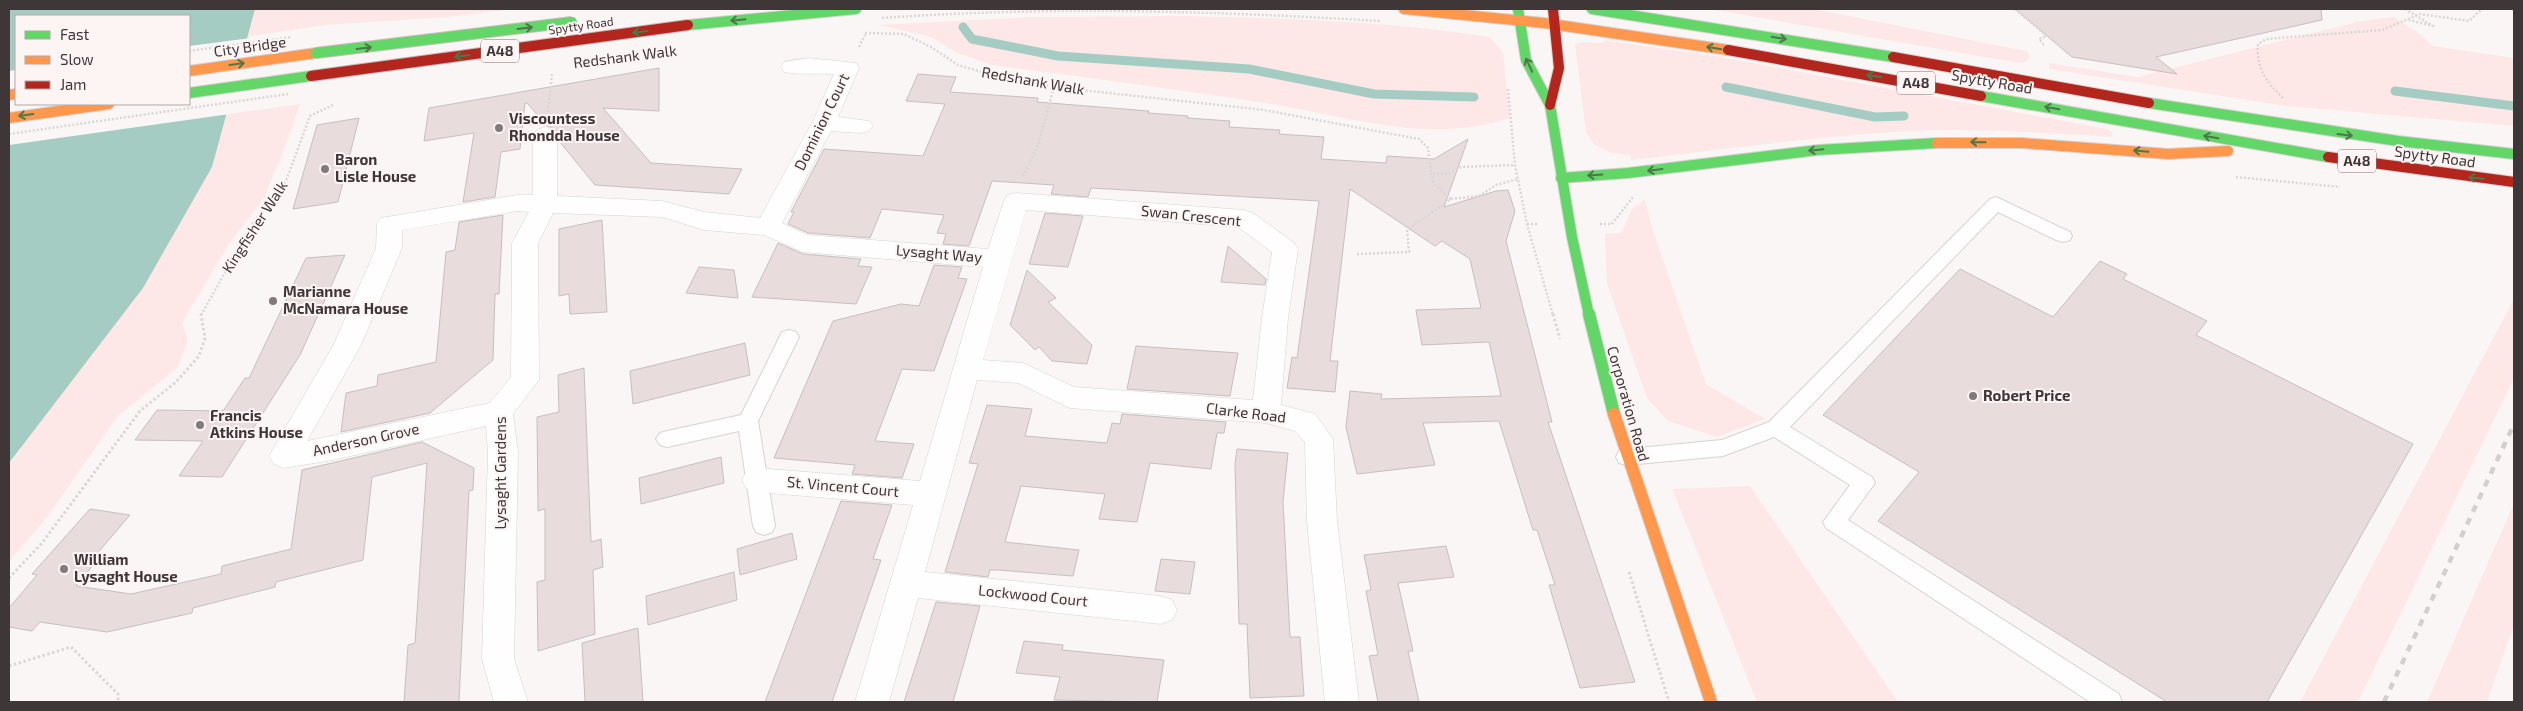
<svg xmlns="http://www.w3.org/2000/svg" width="2523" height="711" font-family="'Exo 2',sans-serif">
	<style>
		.green { fill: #fde8e7; fill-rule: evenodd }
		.water { fill: #a4ccc2; fill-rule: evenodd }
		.pier { fill: #fbf6f6 }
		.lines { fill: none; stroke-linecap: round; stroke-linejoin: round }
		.stream { stroke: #a4ccc2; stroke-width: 9 }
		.building { fill: #e9dcdc; stroke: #c5bfbe }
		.lane-casing { stroke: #d8d2d2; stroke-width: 2 }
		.street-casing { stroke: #d8d2d2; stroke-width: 1 }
		.fast-far1-casing { stroke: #d8d2d2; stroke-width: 12 }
		.fast-casing { stroke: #d8d2d2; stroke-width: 14 }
		.slow-far1-casing { stroke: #d8d2d2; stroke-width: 12 }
		.slow-casing { stroke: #d8d2d2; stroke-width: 14 }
		.jam-casing { stroke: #d8d2d2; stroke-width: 12 }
		.path-far1 { stroke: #d9d7d7; stroke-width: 2.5; stroke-dasharray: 2 2; stroke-linecap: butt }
		.path { stroke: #d9d7d7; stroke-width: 3; stroke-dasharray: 2.5 2.5; stroke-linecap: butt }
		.lane { fill: #fefefe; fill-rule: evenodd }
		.street { fill: #fefefe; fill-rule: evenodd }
		.fast-far1 { stroke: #63d668; stroke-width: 10 }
		.fast { stroke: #63d668; stroke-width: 12 }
		.slow-far1 { stroke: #ff974d; stroke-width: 10 }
		.slow { stroke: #ff974d; stroke-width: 12 }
		.jam { stroke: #b3261e; stroke-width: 10 }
		.rail { stroke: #d1cfcf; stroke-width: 4.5; stroke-dasharray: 7 7; stroke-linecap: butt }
		.fast-bridge-casing { stroke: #cbbaba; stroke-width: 12; stroke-linecap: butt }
		.jam-bridge-casing { stroke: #cbbaba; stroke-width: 12; stroke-linecap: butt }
		.path-bridge { stroke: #d9d7d7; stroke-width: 2.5; stroke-dasharray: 2 2; stroke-linecap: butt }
		.fast-bridge { stroke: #63d668; stroke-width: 10 }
		.jam-bridge { stroke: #b3261e; stroke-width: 10 }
		.oneway { stroke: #4d774b }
		.poi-dot { fill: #817a7a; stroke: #fdf4f4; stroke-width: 2 }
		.labels { text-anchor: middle; stroke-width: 4; stroke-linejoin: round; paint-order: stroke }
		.far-street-label { font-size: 12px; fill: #3f3737; stroke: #fdf4f4 }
		.shield { fill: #fdf4f4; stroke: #787070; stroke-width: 1 }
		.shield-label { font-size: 14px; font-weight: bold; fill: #3f3737 }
		.street-label { font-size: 15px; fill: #3f3737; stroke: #fdf4f4 }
		.poi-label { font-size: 15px; font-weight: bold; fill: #3f3737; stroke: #fdf4f4; text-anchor: start }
	</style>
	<rect width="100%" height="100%" fill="#fbf6f6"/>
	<g class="green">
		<path d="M9,9H515L449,17L326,25L250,36L228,114L300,104L287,142L264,198L229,244L182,323L188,341L178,367L117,417L48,516L9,562V465L24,445L9,463ZM16,16H189V104H16Z"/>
		<polygon points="1709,9 1813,9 2027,51 2030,57 2026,62 2019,63"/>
		<path d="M1186,16C1288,18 1389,21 1490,37L1503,53L1510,118C1426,146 1343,114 1259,102C1170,88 1081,77 992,65L957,53L931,37L879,25L1030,17Z"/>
		<polygon points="2394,17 2416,31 2433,46 2514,58 2514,126 2286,106 2049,69 2049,63 2138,77 2361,21"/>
		<path d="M1604,40L1715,56L2107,129L2113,133L2111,137C2045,133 1979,128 1914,131C1819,136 1725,149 1631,160L1630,155L1612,153L1595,145L1586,133L1575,44L1582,42L1602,43Z"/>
		<polygon points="1645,200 1653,231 1706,384 1765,419 1717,437 1668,421 1647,398 1607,284 1605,234 1621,233 1633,208"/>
		<polygon points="2514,299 2514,378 2358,702 2300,702"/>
		<polygon points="1750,486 1898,702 1757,702 1672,489"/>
		<polygon points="2514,503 2514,625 2487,702 2427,702"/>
	</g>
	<path class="water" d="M9,9H255L212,167L143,288L9,463ZM16,16H189V104H16Z"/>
	<polygon class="pier" points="251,38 230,114 9,145 9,71 16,70 16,104 189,104 189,46"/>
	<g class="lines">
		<g class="stream">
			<polyline points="963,27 972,39 1058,56 1249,69 1374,94 1474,97"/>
			<polyline points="1726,87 1875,117 1904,116"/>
			<polyline points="2395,91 2514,106"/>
		</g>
	</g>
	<g class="building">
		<polygon points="2015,9 2321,9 2322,20 2156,57 2177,74 2072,57"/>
		<polygon points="659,68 659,111 603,108 651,163 742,169 729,194 595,185 559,141 558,134 554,129 546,125 527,103 525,103 520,149 501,152 495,197 463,202 474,133 424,141 429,108"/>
		<polygon points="918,74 956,77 950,92 1038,98 1037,102 1149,111 1148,113 1188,116 1187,118 1230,121 1229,127 1280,130 1279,134 1324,137 1321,159 1386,163 1387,156 1434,159 1468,139 1444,207 1496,191 1508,190 1515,211 1506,241 1552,422 1548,422 1635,682 1580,688 1549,585 1555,585 1537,530 1533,530 1499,421 1423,423 1435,465 1357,474 1346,427 1350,391 1382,394 1381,399 1501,396 1489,342 1422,345 1416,310 1481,308 1470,259 1442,241 1435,246 1350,189 1330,361 1338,361 1335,392 1287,388 1292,357 1297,358 1319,201 1091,188 1088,197 1051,194 1054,185 992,181 969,246 943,244 946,234 937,233 944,215 882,209 870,238 808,233 788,224 794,212 791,212 824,149 923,156 945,104 906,101"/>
		<polygon points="359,118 338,202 293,209 317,125"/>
		<polygon points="1045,213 1083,216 1068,267 1029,264"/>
		<polygon points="503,215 499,294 495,294 493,360 430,413 341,432 346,393 377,386 378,375 436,362 446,252 455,250 459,222"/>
		<polygon points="602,220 607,312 570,314 569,294 559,296 559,229"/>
		<polygon points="778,243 803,254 861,259 858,266 872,267 856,304 752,297"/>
		<polygon points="1228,246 1266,279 1265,285 1221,282"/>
		<polygon points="345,255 300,355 222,477 179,476 203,441 135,440 157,410 223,411 245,378 249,378 306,258"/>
		<polygon points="2100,261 2127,274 2123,279 2207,321 2196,335 2413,444 2267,702 2167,702 1878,521 1919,472 1823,415 1960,269 2053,317"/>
		<polygon points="934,265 962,267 958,278 967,279 934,371 902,369 875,441 914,444 902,478 852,474 855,465 774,458 833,321 901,304 919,306"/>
		<polygon points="699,267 734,270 738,298 686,293"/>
		<polygon points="1027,270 1056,298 1048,302 1092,345 1087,364 1052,361 1039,347 1035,350 1010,325"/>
		<polygon points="745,343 750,375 633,404 630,371"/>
		<polygon points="1136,346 1238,353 1230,396 1127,389"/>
		<polygon points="584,368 591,542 601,539 603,567 593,570 595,634 538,651 537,582 545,580 545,509 538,511 537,417 559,412 558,375"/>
		<polygon points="987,405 1032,409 1025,436 1107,443 1112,423 1120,424 1122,414 1226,422 1224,433 1217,433 1211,469 1150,463 1137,522 1099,519 1105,494 1021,486 1005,542 1079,550 1073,576 998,570 990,570 988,577 945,572 978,464 969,463"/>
		<polygon points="422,442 474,468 473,490 469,491 459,702 404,702 408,645 415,643 427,463 372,477 363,560 276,582 275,587 193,608 192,613 107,632 40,622 32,631 9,627 9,608 37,575 32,574 90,509 130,515 89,563 95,563 76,586 131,594 221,574 222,566 291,549 302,470"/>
		<polygon points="1237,449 1288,453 1283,501 1290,637 1300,637 1304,696 1250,698 1247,624 1239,624 1235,464"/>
		<polygon points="721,457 724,483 641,504 639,478"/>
		<polygon points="841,501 892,505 873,559 881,560 832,702 765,702"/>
		<polygon points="792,533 797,559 740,575 737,549"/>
		<polygon points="1446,546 1454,577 1398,583 1413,651 1408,651 1419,702 1378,702 1369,656 1378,655 1366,591 1371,590 1364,555"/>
		<polygon points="1161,559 1195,562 1190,594 1155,591"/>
		<polygon points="734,572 737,600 648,625 646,596"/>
		<polygon points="936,602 980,606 953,702 904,702"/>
		<polygon points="638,628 643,702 585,702 582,643"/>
		<polygon points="1024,641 1063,645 1062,650 1164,660 1157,702 1054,700 1060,677 1016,673"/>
	</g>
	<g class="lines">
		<g class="lane-casing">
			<g id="lane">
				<polygon points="1996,197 2070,232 2072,236 2070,240 2063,242 2056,240 1998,212 1790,427 1872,477 1875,483 1848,520 2119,694 2122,702 2090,702 1826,528 1823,522 1850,485 1774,437 1723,456 1627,465 1619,463 1616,457 1619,451 1627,449 1722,440 1769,422 1990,199"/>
				<polygon points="789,330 796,332 799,337 758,421 775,526 772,532 764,535 756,532 753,526 739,431 667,447 660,445 656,439 660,433 667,431 741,415 782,332"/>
			</g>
		</g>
		<g class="street-casing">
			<path id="street" d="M809,58L856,63L859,68L838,117L869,121L873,126L869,131L861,133L831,131L782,223L807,235L988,249L1004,201L1007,195L1016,193L1244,210L1253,213L1294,243L1298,249L1288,318L1281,405L1315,414L1333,439L1337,521L1359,702H1325L1307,521L1305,442L1295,431L1266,423L1070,408L1018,383L977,380L925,572L1161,596L1172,600L1177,610L1172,620L1161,624L918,598L889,702H855L913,505L757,492L746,488L742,480L746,472L757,468L920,481L983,267L803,252L764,235L704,230L662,217L553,213L538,243L539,380L513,414L518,452L514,659L528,702H494L482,659L488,452L486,426L333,460L284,468L274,464L269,456L334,344L376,248L377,224L381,218L517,195H533V135L537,130L545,127L553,130L557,135V196L662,201L704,212L760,218L812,123L834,74C819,73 797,75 784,72L781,67L784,62ZM1026,210L1238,227L1272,252L1262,318L1253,400L1074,387L1023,363L983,360ZM517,211L529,212L512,243L511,377L490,403L307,441L361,345L402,248V230Z"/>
		</g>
		<g class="fast-far1-casing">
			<g id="fast-far1">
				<polyline points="1518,9 1526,60 1550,105 1572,237 1589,315"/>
				<polyline points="1592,9 1893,57"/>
				<polyline points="688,25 856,9"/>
				<polyline points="189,93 311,76"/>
				<polyline points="1981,96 2328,157"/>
				<polyline points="2149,103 2398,141 2514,154"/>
				<polyline points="1561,178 1628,173 1818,150 1937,143"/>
			</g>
		</g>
		<g class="fast-casing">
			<polyline id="fast" points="1589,314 1614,414"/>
		</g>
		<g class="slow-far1-casing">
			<g id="slow-far1">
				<polyline points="1404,9 1544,23 1728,50"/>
				<polyline points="189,71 316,53"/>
				<polyline points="9,95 16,94"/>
				<polyline points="9,118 109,104"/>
				<polyline points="1937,143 2022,143 2168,154 2228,151"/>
			</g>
		</g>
		<g class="slow-casing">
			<polyline id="slow" points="1614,414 1711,702"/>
		</g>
		<g class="jam-casing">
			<g id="jam">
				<polyline points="1728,50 1981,96"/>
				<polyline points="1893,57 2149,103"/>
				<polyline points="1550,105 1559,68 1553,9"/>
				<polyline points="2328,157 2514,182"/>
			</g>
		</g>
		<g class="path-far1">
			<polyline points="2015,9 2047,36 2039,39 2044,45"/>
			<polyline points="2405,9 2433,26 2409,20"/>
			<path d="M882,18C1048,6 1214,11 1380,21"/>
			<polyline points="865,33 904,34 931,47 958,65 1002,78 1054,87 1264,110 1419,139 1428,148 1431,173"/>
			<polyline points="859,47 866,33"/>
			<polyline points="1508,89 1515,165 1527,224 1553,315"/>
			<path d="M2283,98C2266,82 2256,68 2258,44L2266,39L2382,30L2420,14L2469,21L2482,9"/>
			<polyline points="548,112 552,73"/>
			<polyline points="1023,176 1038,145 1054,87"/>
			<polyline points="2236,177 2340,187"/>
			<polyline points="1451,199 1434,184 1431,173 1448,174 1461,167 1515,165"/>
			<polyline points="1527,224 1539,224"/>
			<polyline points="1600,224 1612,224 1633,197"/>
			<polyline points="1357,254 1409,252 1407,230 1451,199 1479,196 1496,185 1518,179"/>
			<polyline points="201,315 253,223 286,181 310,116 335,104"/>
		</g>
		<g class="path">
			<polyline points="1553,314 1560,339"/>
			<polyline points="1629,572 1669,702"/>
			<polyline points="9,578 42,543 140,411 176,382 199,356 205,338 201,314"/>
			<polyline points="9,666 71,647 118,694 118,702"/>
		</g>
		<use href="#lane" class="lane"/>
		<use href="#street" class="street"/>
		<use href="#fast-far1" class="fast-far1"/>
		<use href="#fast" class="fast"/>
		<use href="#slow-far1" class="slow-far1"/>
		<use href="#slow" class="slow"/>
		<use href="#jam" class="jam"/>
		<polyline class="rail" points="2384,702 2514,424"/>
		<g class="fast-bridge-casing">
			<polyline id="fast-bridge" points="316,53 572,22"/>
		</g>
		<g class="jam-bridge-casing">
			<polyline id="jam-bridge" points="311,76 688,25"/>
		</g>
		<g class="path-bridge">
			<polyline points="189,51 292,37"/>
			<polyline points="9,134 288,94"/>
		</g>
		<use href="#fast-bridge" class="fast-bridge"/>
		<use href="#jam-bridge" class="jam-bridge"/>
	</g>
	<defs><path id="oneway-shaft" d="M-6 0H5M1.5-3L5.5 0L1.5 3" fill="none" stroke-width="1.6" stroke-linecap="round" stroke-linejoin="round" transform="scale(1.25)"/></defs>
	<g class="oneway">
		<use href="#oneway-shaft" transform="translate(738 20) rotate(174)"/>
		<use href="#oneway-shaft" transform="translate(525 28) rotate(-7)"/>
		<use href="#oneway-shaft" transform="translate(640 32) rotate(172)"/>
		<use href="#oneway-shaft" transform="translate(1779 38) rotate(10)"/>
		<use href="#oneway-shaft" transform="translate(364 48) rotate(-7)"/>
		<use href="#oneway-shaft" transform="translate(1714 48) rotate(-171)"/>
		<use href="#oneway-shaft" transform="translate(462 56) rotate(172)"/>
		<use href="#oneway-shaft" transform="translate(237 64) rotate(-8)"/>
		<use href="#oneway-shaft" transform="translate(1529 65) rotate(-115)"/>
		<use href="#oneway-shaft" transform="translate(1874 76) rotate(-170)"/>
		<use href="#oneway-shaft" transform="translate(2052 108) rotate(-170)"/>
		<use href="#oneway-shaft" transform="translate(26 115) rotate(172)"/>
		<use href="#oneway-shaft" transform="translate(2345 135) rotate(7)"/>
		<use href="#oneway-shaft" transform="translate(2211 137) rotate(-170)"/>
		<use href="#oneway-shaft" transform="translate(1978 142) rotate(-179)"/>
		<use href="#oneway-shaft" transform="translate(1816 150) rotate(174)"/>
		<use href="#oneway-shaft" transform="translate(2141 151) rotate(-175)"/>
		<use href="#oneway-shaft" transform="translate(1655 170) rotate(173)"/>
		<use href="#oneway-shaft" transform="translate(1595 175) rotate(176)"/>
		<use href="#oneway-shaft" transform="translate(2476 178) rotate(-174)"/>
	</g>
	<g class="poi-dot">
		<circle cx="499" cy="128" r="5"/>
		<circle cx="325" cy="169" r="5"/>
		<circle cx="273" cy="301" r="5"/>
		<circle cx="1973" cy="396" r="5"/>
		<circle cx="200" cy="425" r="5"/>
		<circle cx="64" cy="569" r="5"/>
	</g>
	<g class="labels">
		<g class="far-street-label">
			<text transform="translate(581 26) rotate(-8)" y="4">Spytty Road</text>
		</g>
		<g class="shield">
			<rect x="481" y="39.5" width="38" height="23" rx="4"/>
			<rect x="1897" y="71.5" width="38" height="23" rx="4"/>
			<rect x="2338" y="149.5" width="38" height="23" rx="4"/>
		</g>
		<g class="shield-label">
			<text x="500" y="56">A48</text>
			<text x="1916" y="88">A48</text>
			<text x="2357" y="166">A48</text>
		</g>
		<g class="street-label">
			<text transform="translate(250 47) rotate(-8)" y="5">City Bridge</text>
			<text transform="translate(625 57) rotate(-7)" y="5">Redshank Walk</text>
			<text transform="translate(1033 81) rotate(10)" y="5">Redshank Walk</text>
			<text transform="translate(1992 82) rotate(10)" y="5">Spytty Road</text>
			<text transform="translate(822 122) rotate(-64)" y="5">Dominion Court</text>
			<text transform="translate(2435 157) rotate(8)" y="5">Spytty Road</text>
			<text transform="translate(1191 216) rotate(6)" y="5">Swan Crescent</text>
			<text transform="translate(255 227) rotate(-57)" y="5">Kingfisher Walk</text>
			<text transform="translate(939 254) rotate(5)" y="5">Lysaght Way</text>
			<text transform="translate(1628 404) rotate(74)" y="5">Corporation Road</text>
			<text transform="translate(1246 413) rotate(7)" y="5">Clarke Road</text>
			<text transform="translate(366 440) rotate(-12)" y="5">Anderson Grove</text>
			<text transform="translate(501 473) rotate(-90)" y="5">Lysaght Gardens</text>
			<text transform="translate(843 487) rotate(5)" y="5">St. Vincent Court</text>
			<text transform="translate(1033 596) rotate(6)" y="5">Lockwood Court</text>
		</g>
		<g class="poi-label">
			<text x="509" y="124">Viscountess<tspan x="509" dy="17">Rhondda House</tspan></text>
			<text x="335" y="165">Baron<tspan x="335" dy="17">Lisle House</tspan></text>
			<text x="283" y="297">Marianne<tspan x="283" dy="17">McNamara House</tspan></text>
			<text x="1983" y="401">Robert Price</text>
			<text x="210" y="421">Francis<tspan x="210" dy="17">Atkins House</tspan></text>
			<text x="74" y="565">William<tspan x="74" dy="17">Lysaght House</tspan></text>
		</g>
	</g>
	<rect width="2523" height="711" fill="none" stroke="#3f3737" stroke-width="20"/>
	<rect x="15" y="15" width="175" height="90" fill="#fdf4f4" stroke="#b1a8a8"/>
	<rect x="25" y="31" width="25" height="8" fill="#63d668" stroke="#b1a8a8"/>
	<text x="60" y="40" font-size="15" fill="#3f3737">Fast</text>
	<rect x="25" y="56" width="25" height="8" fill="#ff974d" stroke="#b1a8a8"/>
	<text x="60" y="65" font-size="15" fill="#3f3737">Slow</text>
	<rect x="25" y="81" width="25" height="8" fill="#b3261e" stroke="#b1a8a8"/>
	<text x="60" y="90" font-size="15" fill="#3f3737">Jam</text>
</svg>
